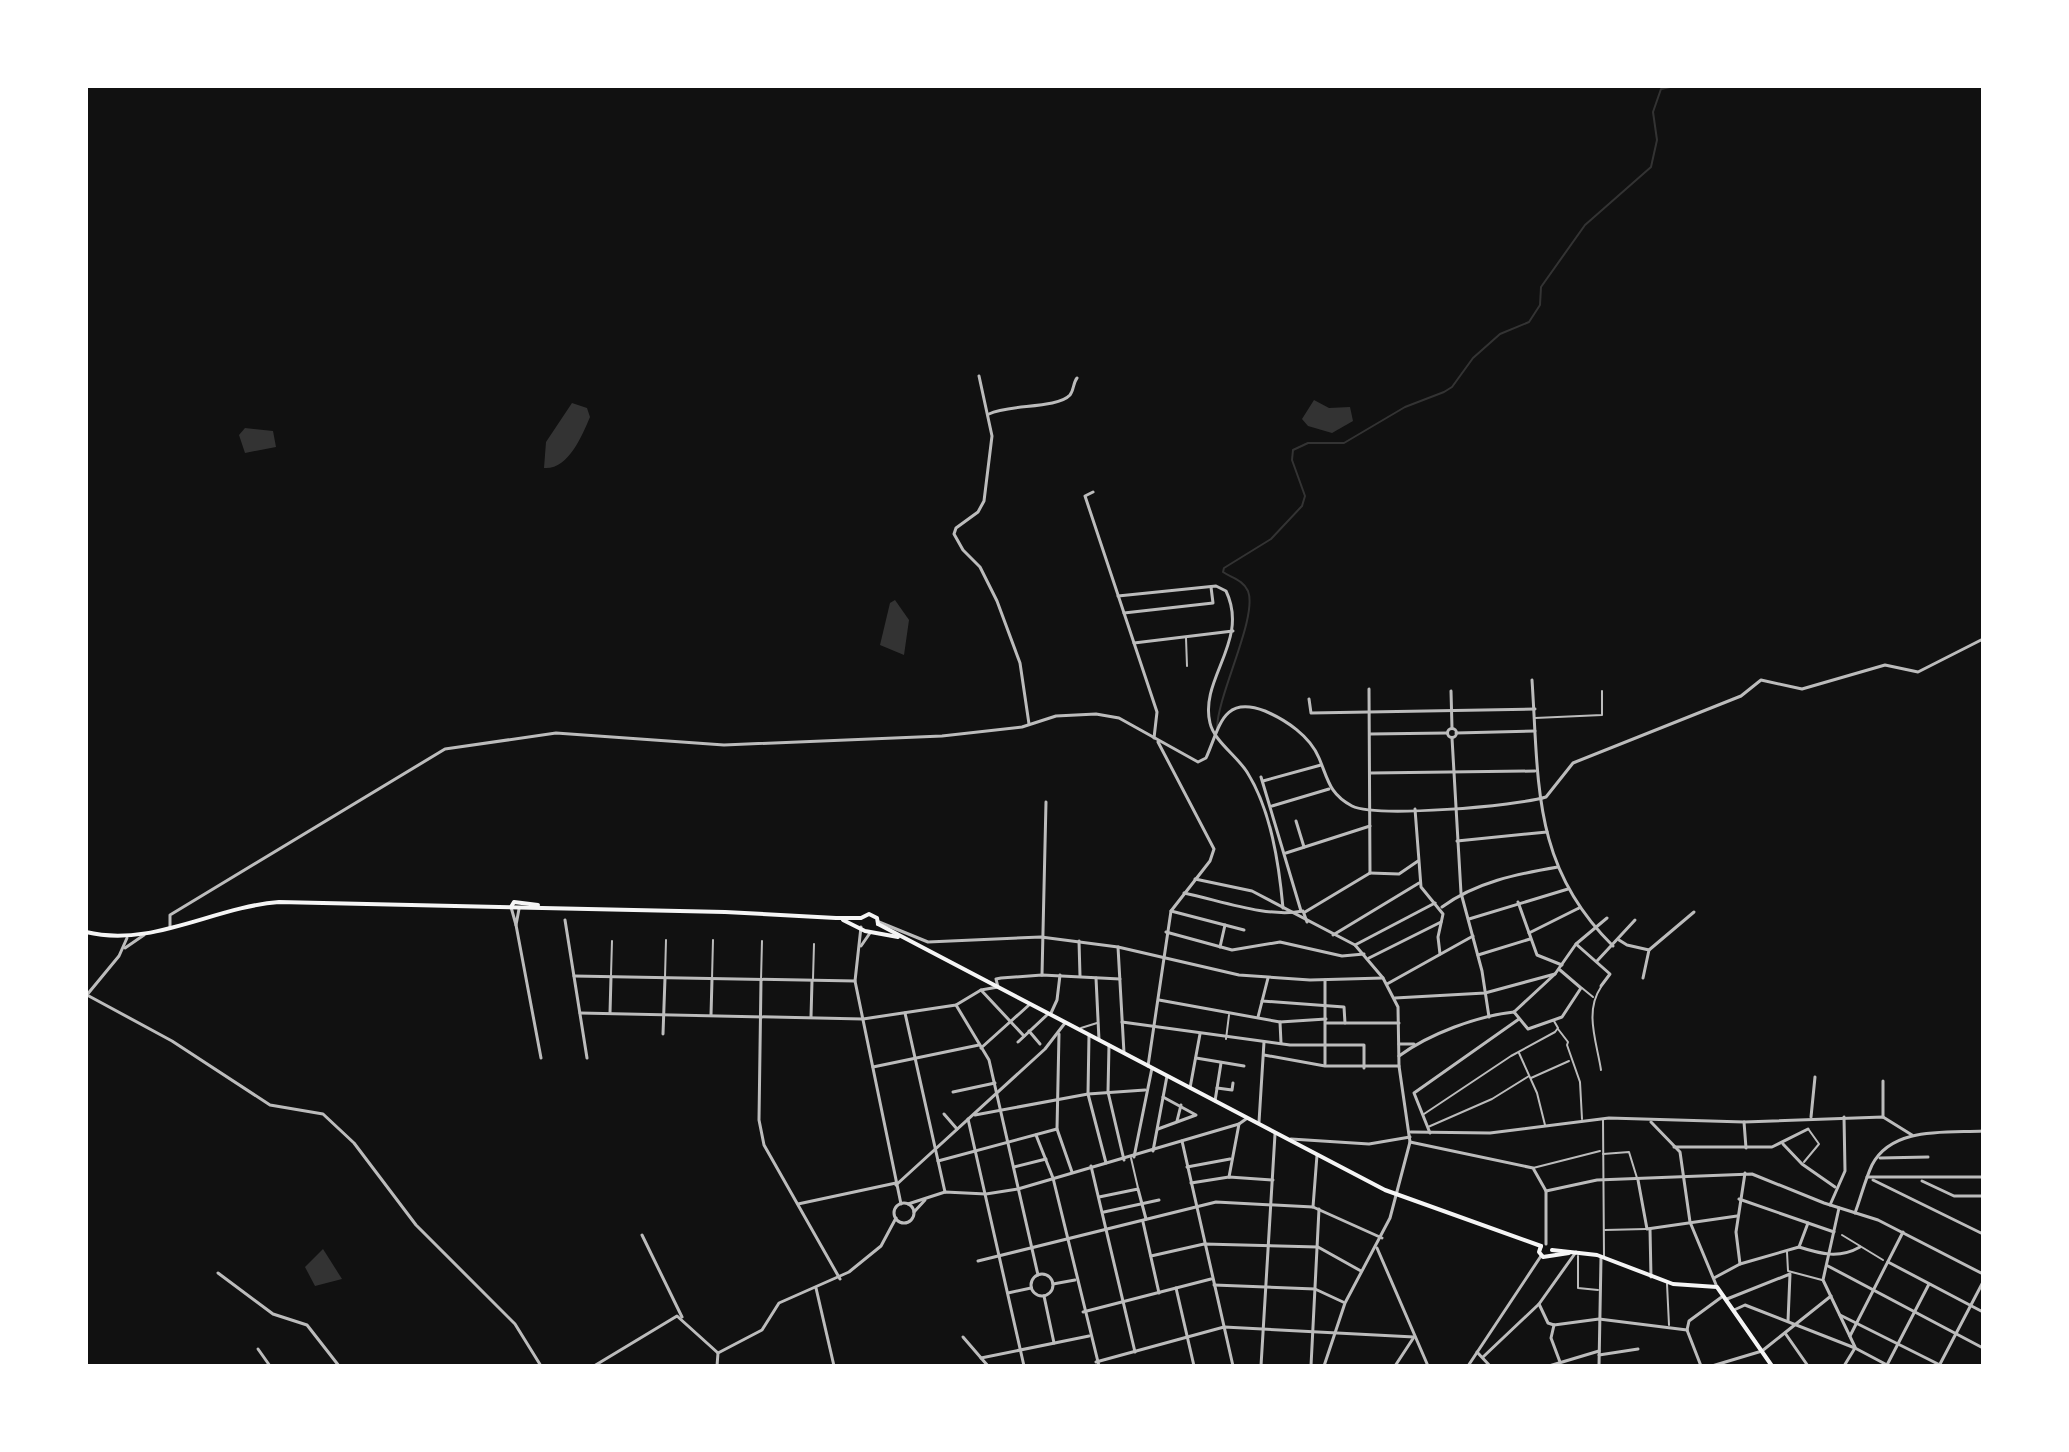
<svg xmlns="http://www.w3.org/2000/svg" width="2069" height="1452" font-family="Raleway,sans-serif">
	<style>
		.water { fill: #333 }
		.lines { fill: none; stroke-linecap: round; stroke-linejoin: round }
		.stream { stroke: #333; stroke-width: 2 }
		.pedestrian { stroke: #bcbcbc; stroke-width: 2 }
		.minor { stroke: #bcbcbc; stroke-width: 3 }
		.primary { stroke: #f5f5f5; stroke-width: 4 }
	</style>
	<rect width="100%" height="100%" fill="#111"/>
	<g class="water">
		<polygon points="1314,400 1329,408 1350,407 1353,421 1332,433 1308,426 1302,419"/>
		<path d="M572,403L587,408L590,417C582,436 568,470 544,468L546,442Z"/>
		<polygon points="245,428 273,431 276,447 245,453 239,435"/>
		<polygon points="895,600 909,620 904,655 880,645 890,603"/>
		<polygon points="323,1249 342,1279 315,1286 305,1267"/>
	</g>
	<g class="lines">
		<path class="stream" d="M1217,728C1218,693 1258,617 1248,591C1243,580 1232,578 1223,572L1224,568L1271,539L1302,506L1305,496L1292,460L1293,450L1308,443H1344L1405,407L1444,392L1452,387L1473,358L1500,334L1529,322L1540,305L1541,287L1585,225L1651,167L1657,140L1653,112L1661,89L1675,86"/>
		<g class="pedestrian">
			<polyline points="1186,638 1187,666"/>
			<polyline points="1535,718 1602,715 1602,691"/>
			<polyline points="611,975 612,941"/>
			<polyline points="665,977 666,940"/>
			<polyline points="712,979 713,940"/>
			<polyline points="813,979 814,944"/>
			<polyline points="761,980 762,941"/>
			<path d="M1601,987C1584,1012 1597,1043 1601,1070"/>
			<polyline points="1582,988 1593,997"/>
			<polyline points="1081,1028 1097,1023"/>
			<polyline points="1558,1029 1568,1042 1567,1045 1580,1082 1582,1119"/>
			<polyline points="1226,1039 1229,1015"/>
			<polyline points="1519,1053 1537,1093 1545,1125"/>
			<polyline points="1531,1078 1569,1061"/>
			<polyline points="1424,1114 1511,1056 1555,1032 1558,1028 1554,1021"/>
			<polyline points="1603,1120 1604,1257"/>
			<polyline points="1428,1127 1492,1099 1529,1076"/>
			<polyline points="1603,1154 1629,1152 1637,1178"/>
			<polyline points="1131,1158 1138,1188"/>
			<polyline points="1804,1162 1819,1144 1809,1130"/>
			<polyline points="1533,1168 1600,1151"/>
			<polyline points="1605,1230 1646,1229"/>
			<polyline points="1842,1235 1883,1260"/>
			<polyline points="1787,1252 1788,1271 1822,1280"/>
			<polyline points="1578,1256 1578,1288 1598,1290"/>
			<polyline points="1667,1284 1669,1325"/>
		</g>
		<g class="minor">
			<polyline points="979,376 992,436 984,501 978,512 956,528 954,534 963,550 980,567 997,601 1020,663 1029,724"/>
			<path d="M989,414C1009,404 1057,409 1070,395C1074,390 1073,383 1077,378"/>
			<polyline points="1093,492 1085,496 1157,712 1154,738"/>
			<path d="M1118,596L1216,586L1226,591C1250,641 1199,679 1210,723C1214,741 1237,756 1247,772C1271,810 1279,864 1283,908"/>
			<polyline points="1124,613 1213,603 1211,587"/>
			<polyline points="1134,643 1233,631"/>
			<path d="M1532,680C1539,783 1532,867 1613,946"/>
			<polyline points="1369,689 1370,873"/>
			<polyline points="1451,691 1452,728"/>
			<polyline points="1309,699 1311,713 1535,709"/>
			<circle cx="1452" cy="733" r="4.5"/>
			<polyline points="1456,733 1535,731"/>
			<polyline points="1370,734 1447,733"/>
			<polyline points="1452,738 1461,893 1482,971 1489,1017"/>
			<polyline points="1371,773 1535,771"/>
			<polyline points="1261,777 1301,911"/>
			<polyline points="1263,781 1321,765"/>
			<polyline points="1272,806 1329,789"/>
			<polyline points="1415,809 1421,887 1443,914 1438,937 1440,954"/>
			<polyline points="1296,821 1304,847"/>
			<polyline points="1457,841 1547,832"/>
			<polyline points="1286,853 1370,826"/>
			<polyline points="1370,873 1399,874 1418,861"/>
			<polyline points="1195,879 1252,891 1355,945 1383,978 1398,1007 1399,1066 1410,1142 1390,1218 1345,1303 1324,1366"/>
			<path d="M1184,893C1222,901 1267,918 1303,911L1307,922"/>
			<polyline points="1518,902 1537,955 1562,965"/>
			<polyline points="511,907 516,925 519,909"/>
			<path d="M1442,907C1476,882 1517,874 1558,867"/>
			<polyline points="1171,911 1244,930"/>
			<polyline points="1305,912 1370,873"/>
			<polyline points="1469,919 1568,889"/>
			<polyline points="565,920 587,1058"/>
			<polyline points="879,922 928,942 1041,937 1118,947 1239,975 1310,980 1383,978"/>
			<polyline points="516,925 541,1058"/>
			<path d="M170,927V915L445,749L556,733L724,745L942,736L1022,727L1056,716L1096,714L1119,718L1198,762L1206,758C1220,727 1222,695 1265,711C1286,720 1310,736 1319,758C1328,779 1329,794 1352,806C1376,818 1517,806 1546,797L1573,763L1741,696L1761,680L1802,689L1885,665L1918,672L1983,639"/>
			<polyline points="861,927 855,981 901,1204"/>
			<polyline points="1166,932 1232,950 1280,942 1342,956 1364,954"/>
			<polyline points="1529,933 1579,908"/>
			<polyline points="1333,935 1419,883"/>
			<polyline points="1619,940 1627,945 1649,950 1643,978"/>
			<polyline points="1079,941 1080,976"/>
			<polyline points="1576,944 1610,974 1601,986"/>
			<polyline points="1355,945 1435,903"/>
			<polyline points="861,946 870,933"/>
			<polyline points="1118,947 1124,1053"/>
			<polyline points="1220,947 1225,925"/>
			<polyline points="125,948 144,935"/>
			<polyline points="1649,950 1694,912"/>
			<polyline points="1478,955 1530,939"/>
			<polyline points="1369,958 1441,922"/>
			<polyline points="1597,961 1635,920"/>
			<polyline points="1042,975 1046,802"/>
			<polyline points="574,976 855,981"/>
			<polyline points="1096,978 1099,1040"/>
			<polyline points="761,980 759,1120 764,1145 840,1279"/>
			<polyline points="1387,984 1473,936"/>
			<polyline points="981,990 1024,1036"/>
			<polyline points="87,995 172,1041 270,1105 323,1114 354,1143 416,1225 515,1324 541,1366"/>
			<polyline points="86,996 119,956 127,938"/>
			<polyline points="1395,998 1485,993 1555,974"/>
			<polyline points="1159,1000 1280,1022 1326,1019"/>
			<polyline points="1262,1001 1344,1007 1345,1023"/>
			<polyline points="956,1005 989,1060 1038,1275"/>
			<polyline points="1514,1012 1555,974 1576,944 1607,918"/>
			<polyline points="1514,1012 1528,1029 1562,1017 1581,988 1560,970"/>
			<polyline points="580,1013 863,1019 956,1005 981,990 998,987 996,979 1001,978 1042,975 1120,979"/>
			<polyline points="610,1013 611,977"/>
			<polyline points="905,1013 945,1192"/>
			<polyline points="1051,1013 1057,1000 1060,975"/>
			<polyline points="711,1015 712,979"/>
			<polyline points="811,1017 812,981"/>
			<polyline points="1258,1017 1268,978"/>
			<polyline points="1122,1022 1290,1045 1364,1045 1364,1068"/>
			<polyline points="1280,1022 1281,1043"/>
			<polyline points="1326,1023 1399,1023"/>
			<polyline points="1029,1031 1040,1044"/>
			<polyline points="663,1034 665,978"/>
			<polyline points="1059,1034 1057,1129 1072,1172"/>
			<polyline points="1089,1035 1088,1094 1106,1163"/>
			<polyline points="1018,1042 1048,1014"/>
			<polyline points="1399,1044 1414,1044"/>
			<polyline points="1109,1045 1108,1092 1124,1160"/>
			<polyline points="981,1048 1029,1005"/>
			<polyline points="1264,1055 1325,1066 1399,1066"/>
			<path d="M1399,1056C1429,1034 1477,1016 1514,1012"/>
			<polyline points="1196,1058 1244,1066"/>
			<polyline points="1325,1064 1325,980"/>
			<polyline points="1148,1066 1171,911 1210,861 1214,849 1158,742"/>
			<polyline points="873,1067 979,1045"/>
			<polyline points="1190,1088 1200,1034"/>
			<polyline points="1217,1088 1232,1090 1233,1083"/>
			<polyline points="953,1092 995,1083"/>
			<polyline points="1215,1101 1221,1063"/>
			<polyline points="944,1114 957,1129"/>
			<polyline points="975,1115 1088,1094 1145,1090"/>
			<polyline points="1811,1117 1815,1077"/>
			<polyline points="1883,1117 1883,1081"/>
			<polyline points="968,1119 1024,1366"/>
			<polyline points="1177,1121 1181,1105"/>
			<polyline points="1259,1122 1264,1042"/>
			<polyline points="1651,1122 1680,1152 1690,1222 1717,1287"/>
			<polyline points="1744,1122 1746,1148"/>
			<polyline points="1158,1129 1196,1115 1163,1097"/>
			<polyline points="1411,1132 1490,1133 1609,1118 1744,1122 1883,1117 1912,1135"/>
			<polyline points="1430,1133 1414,1093 1519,1019"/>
			<polyline points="1036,1135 1053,1178 1099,1366"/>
			<polyline points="1291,1139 1369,1144 1410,1137"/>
			<polyline points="1182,1141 1233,1366"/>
			<polyline points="1410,1142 1533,1168 1546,1191 1546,1244"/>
			<polyline points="1783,1144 1802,1164 1835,1187"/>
			<polyline points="1674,1147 1772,1147 1808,1129"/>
			<polyline points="1153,1151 1167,1076"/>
			<polyline points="1134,1157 1152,1068"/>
			<polyline points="1880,1158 1928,1157"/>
			<polyline points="938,1161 1057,1129"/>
			<polyline points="1091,1166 1135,1352"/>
			<polyline points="1014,1167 1046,1159"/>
			<polyline points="1187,1167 1230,1159"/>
			<polyline points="1229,1177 1239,1124 1246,1119"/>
			<polyline points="1867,1177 1983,1177"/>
			<polyline points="1638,1180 1647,1229 1737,1216"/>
			<polyline points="1873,1180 1983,1234"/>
			<polyline points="1922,1181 1954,1196 1983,1196"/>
			<polyline points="1191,1183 1229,1177 1273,1180"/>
			<polyline points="896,1185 1045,1049 1065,1023"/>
			<polyline points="1546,1191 1597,1180 1752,1174 1824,1203 1878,1220 1983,1274"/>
			<polyline points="1099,1197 1138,1189 1146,1219"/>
			<polyline points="1739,1199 1834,1232"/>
			<circle cx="904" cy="1213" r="10"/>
			<polyline points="798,1204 896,1183"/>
			<polyline points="908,1204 945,1192 986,1194 1018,1189 1239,1124"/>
			<polyline points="1830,1205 1845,1171 1844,1117"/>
			<polyline points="1313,1207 1317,1155"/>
			<polyline points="1839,1208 1823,1280 1855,1347"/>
			<polyline points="914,1212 925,1200"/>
			<polyline points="1104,1212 1159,1200"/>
			<path d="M1855,1213C1861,1197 1865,1180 1872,1165C1892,1126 1947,1133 1983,1131"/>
			<polyline points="1143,1222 1159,1293"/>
			<path d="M1808,1223L1799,1247C1821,1254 1839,1259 1860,1247"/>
			<polyline points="1650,1229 1651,1277"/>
			<polyline points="642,1235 682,1317"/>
			<polyline points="1377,1248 1428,1366"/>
			<polyline points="1151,1256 1204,1244 1318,1247 1361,1271"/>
			<polyline points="978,1261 1216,1202 1313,1207 1382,1238"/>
			<polyline points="1888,1262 1983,1312"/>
			<polyline points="1740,1264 1736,1232 1745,1173"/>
			<polyline points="1828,1266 1983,1348"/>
			<polyline points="218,1273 273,1314 307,1325 339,1366"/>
			<circle cx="1042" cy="1285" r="11"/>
			<polyline points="1714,1278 1740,1264 1799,1247"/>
			<polyline points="1053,1284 1075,1280"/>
			<polyline points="1214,1285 1315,1289 1343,1302"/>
			<polyline points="816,1288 834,1366"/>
			<polyline points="1176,1288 1194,1366"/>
			<polyline points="1008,1293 1031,1288"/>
			<polyline points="1044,1296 1054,1343"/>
			<polyline points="1727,1299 1790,1274 1788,1321"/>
			<polyline points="1539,1304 1548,1323 1554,1325"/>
			<polyline points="1734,1310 1745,1305 1855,1348 1889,1366"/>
			<polyline points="1083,1312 1211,1279"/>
			<polyline points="1840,1315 1940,1365"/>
			<polyline points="1554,1325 1599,1319 1687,1330"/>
			<polyline points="1554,1325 1551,1338 1560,1362"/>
			<polyline points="1687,1330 1689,1321 1723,1296"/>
			<polyline points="1687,1330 1701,1366"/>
			<polyline points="1785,1333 1808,1366"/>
			<polyline points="1850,1336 1903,1232"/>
			<polyline points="963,1337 988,1366"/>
			<polyline points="258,1349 270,1366"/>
			<polyline points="1477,1352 1490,1366"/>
			<polyline points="1599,1355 1638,1349"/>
			<polyline points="1483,1357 1539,1304 1576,1252"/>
			<polyline points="981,1358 1089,1336"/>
			<polyline points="1096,1362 1224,1327 1414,1337 1395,1366"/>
			<polyline points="1887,1365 1929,1284"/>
			<polyline points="594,1366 677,1316 718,1353"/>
			<polyline points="717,1366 718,1353 762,1330 779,1303 849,1272 881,1246 896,1218"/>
			<polyline points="1261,1366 1275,1134"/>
			<polyline points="1311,1366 1319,1209"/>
			<polyline points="1468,1366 1541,1256"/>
			<polyline points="1549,1366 1599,1351"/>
			<polyline points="1599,1366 1601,1258"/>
			<polyline points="1712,1366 1762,1351 1831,1296"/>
			<polyline points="1844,1366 1855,1348"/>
			<polyline points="1939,1366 1983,1282"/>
		</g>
		<g class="primary">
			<polyline points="511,907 514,902 538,905"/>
			<polyline points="843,920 865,931 898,937"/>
			<polyline points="878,924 1385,1190 1541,1246"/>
			<path d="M86,932C152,948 213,907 279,902L725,912L836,918H861L869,914L877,918L878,924"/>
			<polyline points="1541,1246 1539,1252 1543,1257 1569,1253"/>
			<polyline points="1552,1250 1597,1255 1673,1284 1717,1287 1772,1366"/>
		</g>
	</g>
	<rect width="2069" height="1452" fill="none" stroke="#ffffff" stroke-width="176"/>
</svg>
